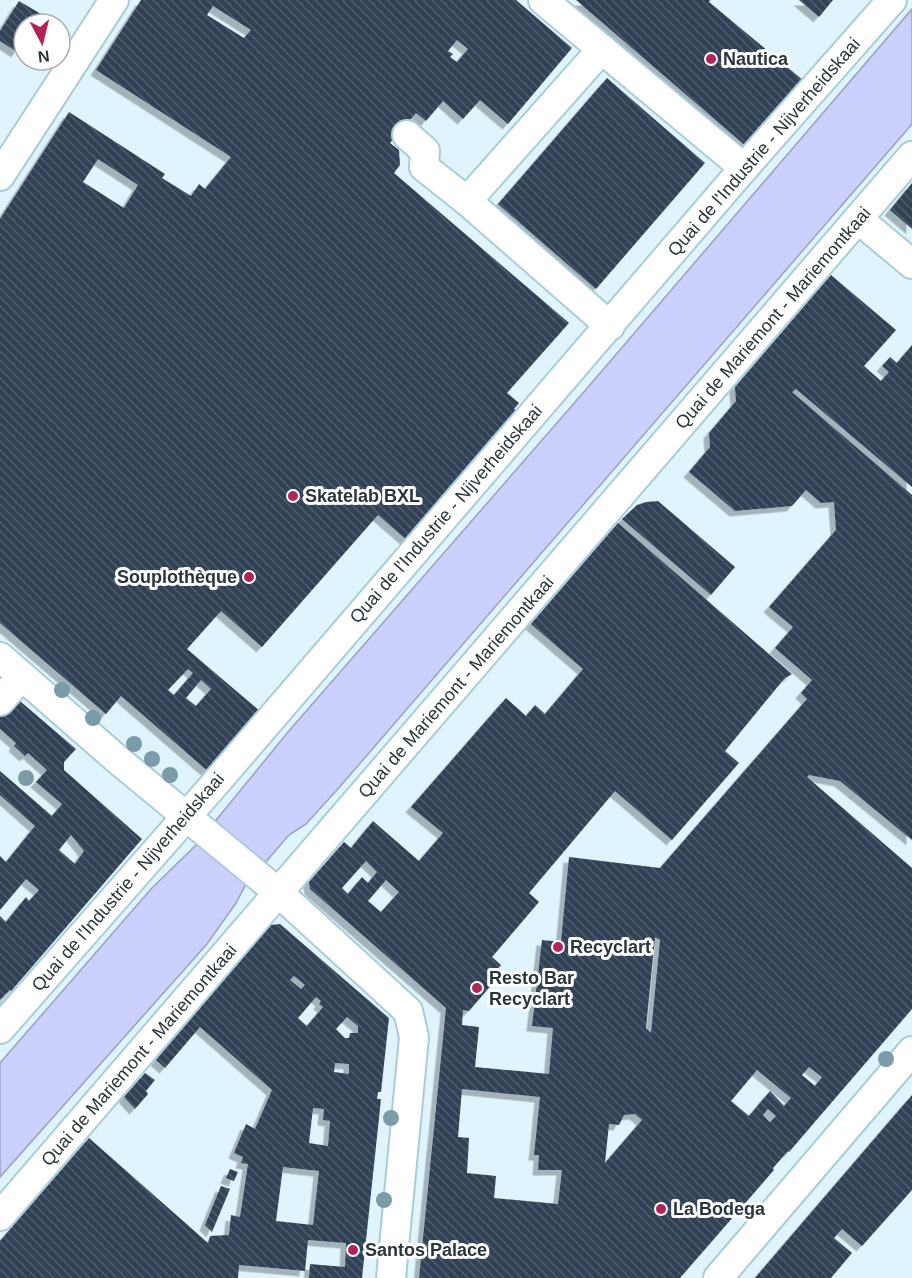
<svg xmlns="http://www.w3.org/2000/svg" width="912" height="1278" font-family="Helvetica,sans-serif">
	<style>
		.water { fill: #cbcffc; stroke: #9aa1c2; stroke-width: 1.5 }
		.building { fill: url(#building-back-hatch); fill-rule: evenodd; filter: url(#shadow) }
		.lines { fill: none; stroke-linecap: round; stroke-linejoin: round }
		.minor-tunnel { stroke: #baced6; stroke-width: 28; stroke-dasharray: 28 14; stroke-linecap: butt }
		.minor-casing { stroke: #aaccda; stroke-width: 32 }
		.minor { stroke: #fff; stroke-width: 28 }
		.tree { fill: #7a9ba8 }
		.poi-dot { fill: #b32456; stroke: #fff; stroke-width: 2 }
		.labels { text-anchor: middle; stroke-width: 6; stroke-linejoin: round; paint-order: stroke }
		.poi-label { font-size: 18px; font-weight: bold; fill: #28363c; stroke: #fff; text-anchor: start }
		.street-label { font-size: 18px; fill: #28363c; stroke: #fff }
	</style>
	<defs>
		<pattern id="building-back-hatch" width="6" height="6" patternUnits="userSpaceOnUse" patternTransform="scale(1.5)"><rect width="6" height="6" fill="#324357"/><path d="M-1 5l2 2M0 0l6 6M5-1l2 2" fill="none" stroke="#4e5d6d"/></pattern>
		<filter id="shadow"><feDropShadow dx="-5.5" dy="5.5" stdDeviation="0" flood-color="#0004"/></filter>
	</defs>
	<rect width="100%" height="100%" fill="#dff4fc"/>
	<polygon class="water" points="912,9 912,124 337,790 306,824 289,835 245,886 236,903 207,944 0,1177 0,1063 151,889 195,846 288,732 583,393"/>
	<g class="building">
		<path d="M141,0H516L572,48L508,124L480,100L463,119L443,101L426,121L416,113L390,143L399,150L400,165L394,173L569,323L507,393L519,403L514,409L519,413L408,541L378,515L262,647L221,611L187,649L261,712L210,773L121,696L106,714L0,623V219L69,112L165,174L162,178L191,196L199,184L205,189L231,157L96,70ZM213,6L251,30L244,38L207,15ZM457,40L468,49L457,62L450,57L453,54L448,51ZM98,159L138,185L124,208L83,182ZM188,669L193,673L174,695L168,690ZM201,680L211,689L196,706L186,698Z"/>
		<polygon points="576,0 710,0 709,2 804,81 747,147"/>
		<polygon points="799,0 833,0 819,17"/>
		<polygon points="19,1 41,14 34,24 24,24 24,40 17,52 0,41 0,31"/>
		<polygon points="607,78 705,163 596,289 498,204"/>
		<polygon points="912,183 912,229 890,210"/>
		<path d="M831,275L896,330L864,366L881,381L889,372L882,366L890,357L897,363L912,345V487L796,389L792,392L912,495V840L840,781L809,775L807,777L912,868V1009L789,1152L788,1151L773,1168L774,1170L680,1278H419L446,1008L310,889L309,882L344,842L351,848L373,821L419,861L443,833L411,807L506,698L526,716L535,705L545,714L583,669L531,624L618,523L792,674L784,679L725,751L739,763L672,840L615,791L529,893L539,902L492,957L501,965L496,971L500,975L469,1011L463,1010L462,1025L479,1027L475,1067L549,1074L553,1028L532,1026L542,940L561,942L569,857L660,868L807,699L801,693L812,680L775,648L793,627L769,607L836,530L834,502L821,503L806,490L792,506L735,511L689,472L710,447L709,433L736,401L735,387ZM366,861L377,872L368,883L362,877L348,894L342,888ZM386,880L399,892L381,912L368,901ZM655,937L660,940L651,1033L646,1028ZM809,1067L822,1077L815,1086L802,1075ZM757,1070L791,1098L784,1106L770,1091L749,1116L731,1101ZM462,1089L540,1097L534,1155H539L538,1170H562L558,1204L494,1198L496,1176L467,1173L469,1138L458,1137ZM768,1109L776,1116L770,1122L763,1115ZM635,1114L642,1120L605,1163L609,1124L619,1125L624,1115Z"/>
		<polygon points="658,501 735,567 711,595 622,519 637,505 646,502"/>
		<path d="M14,696L76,749L64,762V770L142,839L0,1004V916L6,922L26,897L29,901L39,890L26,879L0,910V856L6,862L35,826L0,795V771L52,816L62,804L36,782L47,770L28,753L25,756L14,746L16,743L0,729V712ZM71,835L84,851L75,864L59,850Z"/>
		<path d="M280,924L389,1018L381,1092H378L377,1099H381L362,1278H309L310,1264L345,1267L346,1243L308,1240L305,1271L239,1265L238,1278H0V1241L89,1138L208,1243L210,1236L229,1235L231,1215L240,1217L248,1164L241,1163L243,1157L234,1153L246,1124L255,1129L272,1090L200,1027L165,1068L156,1060L271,925ZM294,976L305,985L301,989L290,980ZM316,997L321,1001L319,1004L323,1007L307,1026L298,1018ZM347,1017L358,1026V1033H350L349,1038H345L336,1029ZM335,1063L349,1064V1074L334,1072ZM313,1108L324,1109L323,1120L330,1121L328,1146L309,1143ZM283,1167L319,1171L313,1225L276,1221Z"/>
		<polygon points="145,1073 155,1080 146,1091 148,1094 135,1109 124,1097"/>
		<polygon points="912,1095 912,1190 862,1246 842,1229 834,1238 852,1253 831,1278 755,1278"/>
		<polygon points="230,1169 238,1172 234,1181 226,1178"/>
		<polygon points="221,1186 230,1189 212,1232 205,1225"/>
	</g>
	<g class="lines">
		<polyline class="minor-tunnel" points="0,1000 2,1002"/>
		<g class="minor-casing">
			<g id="minor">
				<polyline points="543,0 744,168"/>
				<polyline points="407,135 425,151 424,167 467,201 610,326"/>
				<polyline points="0,176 114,0"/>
				<polyline points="467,201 602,49"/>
				<polyline points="858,219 912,264"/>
				<polyline points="0,657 118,760 279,893 408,1011 414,1037 391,1278"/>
				<polyline points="0,701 22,676"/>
				<polyline points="0,1029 214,785 744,168 892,0"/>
				<polyline points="0,1216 912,156"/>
				<polyline points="718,1278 912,1051"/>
			</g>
		</g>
		<use href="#minor" class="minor"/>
	</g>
	<g class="tree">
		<circle cx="62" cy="690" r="8"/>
		<circle cx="93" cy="718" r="8"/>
		<circle cx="134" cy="744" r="8"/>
		<circle cx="152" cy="759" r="8"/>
		<circle cx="170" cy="775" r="8"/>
		<circle cx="26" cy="778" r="8"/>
		<circle cx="886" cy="1059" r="8"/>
		<circle cx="391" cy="1118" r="8"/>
		<circle cx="384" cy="1200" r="8"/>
	</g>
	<g class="poi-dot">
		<circle cx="711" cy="59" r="6"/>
		<circle cx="293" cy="496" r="6"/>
		<circle cx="249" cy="577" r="6"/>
		<circle cx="558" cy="947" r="6"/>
		<circle cx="477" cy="988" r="6"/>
		<circle cx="661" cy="1209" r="6"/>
		<circle cx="353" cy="1250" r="6"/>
	</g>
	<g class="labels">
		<g class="poi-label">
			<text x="723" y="65">Nautica</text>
			<text x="305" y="502">Skatelab BXL</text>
			<text x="237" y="583" text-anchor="end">Souplothèque</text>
			<text x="570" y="953">Recyclart</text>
			<text x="489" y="984">Resto Bar<tspan x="489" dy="21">Recyclart</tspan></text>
			<text x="673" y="1215">La Bodega</text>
			<text x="365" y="1256">Santos Palace</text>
		</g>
		<g class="street-label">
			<text transform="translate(764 147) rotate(-49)" y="6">Quai de l'Industrie - Nijverheidskaai</text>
			<text transform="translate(773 318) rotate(-49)" y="6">Quai de Mariemont - Mariemontkaai</text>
			<text transform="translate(446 514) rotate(-49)" y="6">Quai de l'Industrie - Nijverheidskaai</text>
			<text transform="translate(456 687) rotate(-49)" y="6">Quai de Mariemont - Mariemontkaai</text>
			<text transform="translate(128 882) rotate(-49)" y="6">Quai de l'Industrie - Nijverheidskaai</text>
			<text transform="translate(139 1055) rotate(-49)" y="6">Quai de Mariemont - Mariemontkaai</text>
		</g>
	</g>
	<g transform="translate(42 42) rotate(173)"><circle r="28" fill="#ffffff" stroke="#a9afb1" stroke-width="1.5"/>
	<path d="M0-4.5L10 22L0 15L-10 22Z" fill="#b32456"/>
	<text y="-9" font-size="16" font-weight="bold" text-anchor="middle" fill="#28363c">N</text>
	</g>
</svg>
